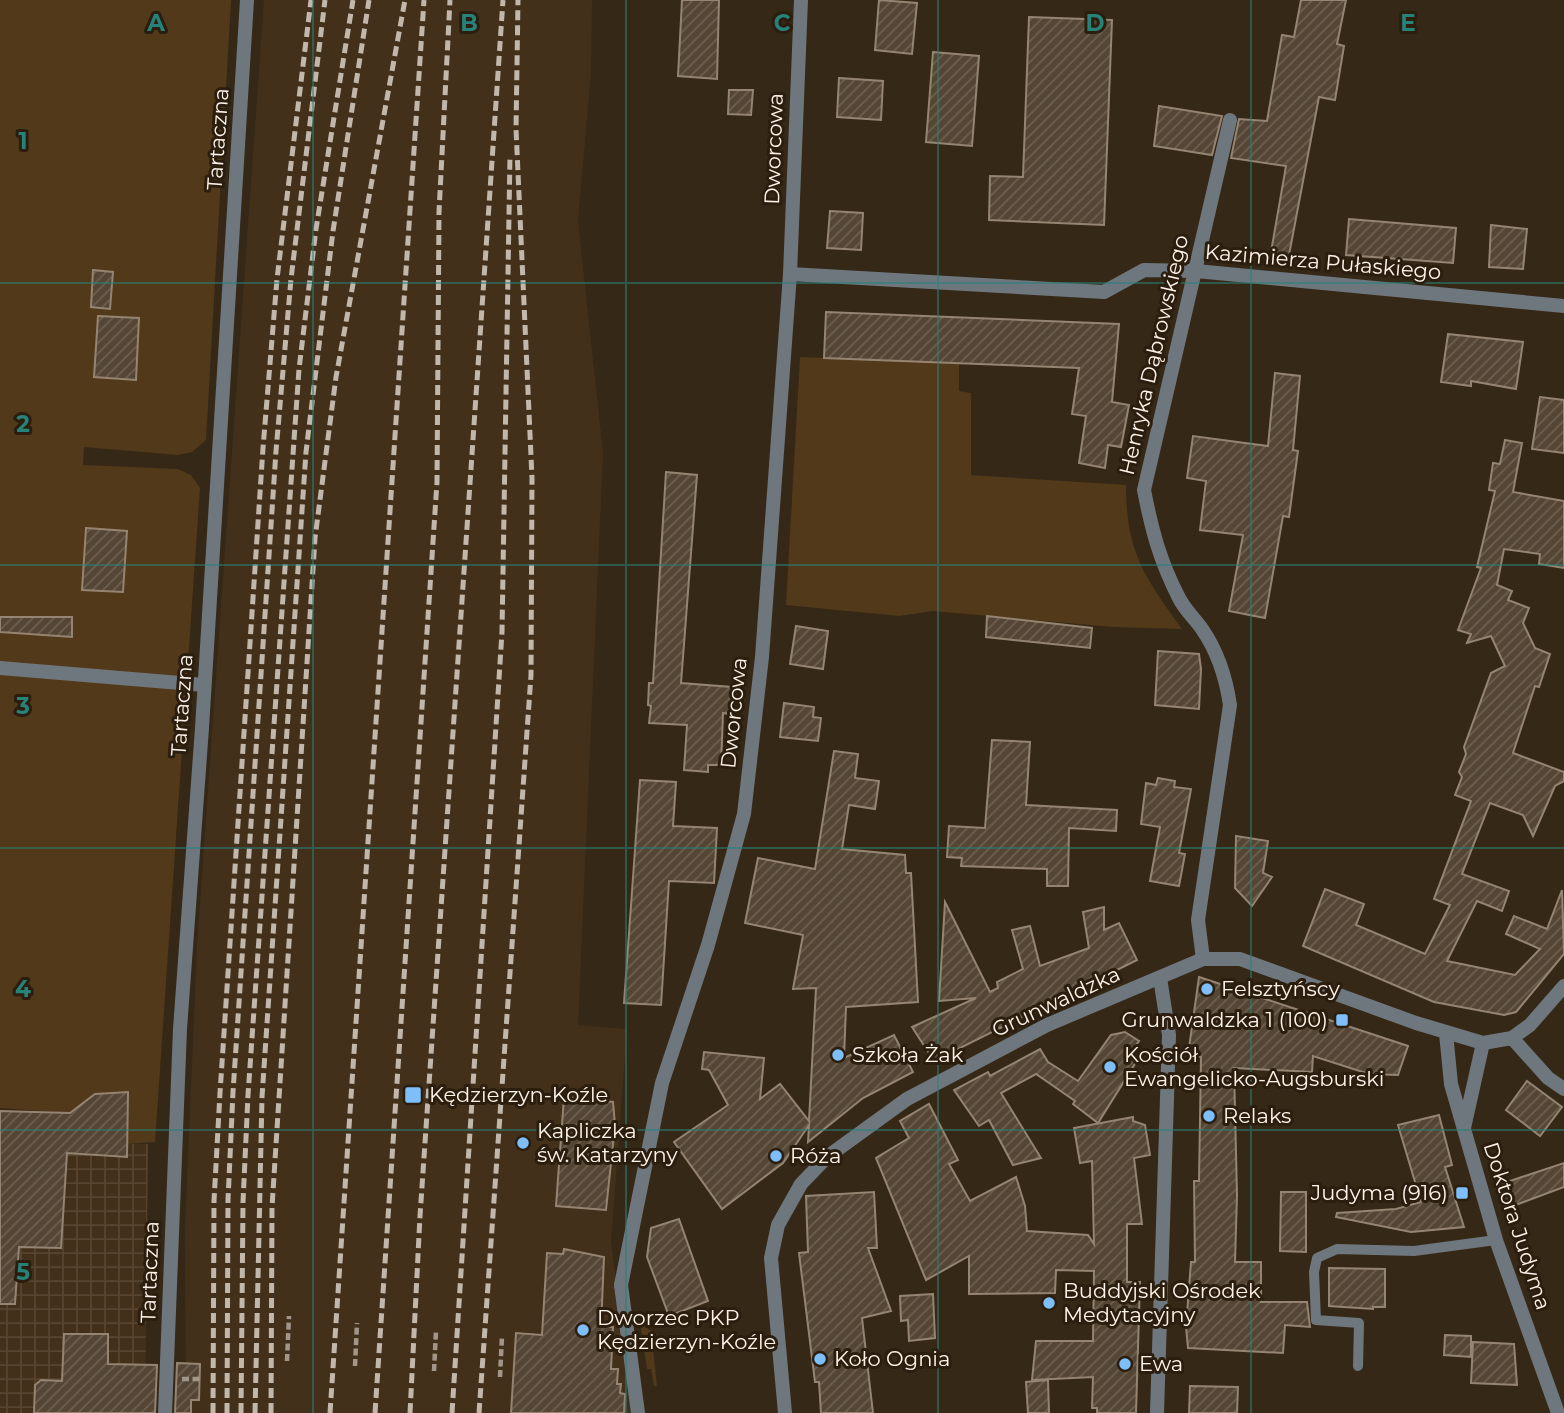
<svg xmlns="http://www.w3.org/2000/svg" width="1564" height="1413" font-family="Montserrat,sans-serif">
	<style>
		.built { fill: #43301a }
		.industrial { fill: url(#industrial-grid) }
		.green { fill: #523919 }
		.building { fill: url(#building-hatch); stroke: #958471; stroke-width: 2 }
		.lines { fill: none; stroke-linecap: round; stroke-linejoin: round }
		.path { stroke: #a19689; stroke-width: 4.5; stroke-dasharray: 7 3.5; stroke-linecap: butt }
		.service { stroke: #6f777e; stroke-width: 10 }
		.pedestrian { stroke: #6f777e; stroke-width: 14 }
		.minor { stroke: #6f777e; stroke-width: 14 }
		.rail { stroke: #c2b7ab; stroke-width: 5; stroke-dasharray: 10 5; stroke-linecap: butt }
		.grid { fill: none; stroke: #27827a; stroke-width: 2; stroke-opacity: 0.55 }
		.poi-dot { fill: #7ebef9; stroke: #2b1e0e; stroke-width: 2.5 }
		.labels { text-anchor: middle; stroke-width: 6; stroke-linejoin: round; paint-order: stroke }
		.street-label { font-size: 21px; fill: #fdf3e9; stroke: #2b1e0e }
		.poi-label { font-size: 21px; fill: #fdf3e9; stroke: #2b1e0e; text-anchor: start }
		.grid-label { font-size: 23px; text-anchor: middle; font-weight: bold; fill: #27827a; stroke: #2b1e0e; stroke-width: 6; stroke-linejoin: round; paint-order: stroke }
	</style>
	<defs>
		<pattern id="industrial-grid" width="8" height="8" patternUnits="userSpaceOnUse" patternTransform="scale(1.75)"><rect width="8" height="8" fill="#43301a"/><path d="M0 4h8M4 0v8" fill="none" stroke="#564430"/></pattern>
		<pattern id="building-hatch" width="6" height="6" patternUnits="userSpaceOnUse" patternTransform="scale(1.75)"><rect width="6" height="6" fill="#544534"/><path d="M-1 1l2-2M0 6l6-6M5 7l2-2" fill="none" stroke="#6e6051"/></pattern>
	</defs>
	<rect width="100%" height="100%" fill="#352817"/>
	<polygon class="built" points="264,0 592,0 591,72 578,221 603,453 578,1025 627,1029 611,1242 631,1393 630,1413 186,1413 185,1229 197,946"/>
	<polygon class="industrial" points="128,1092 127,1144 148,1144 145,1413 0,1413 0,1111 70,1113 95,1094"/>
	<g class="green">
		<polygon points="0,0 231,0 206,440 192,452 178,455 84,447 83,465 178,469 191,475 200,488 155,1142 127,1144 127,1092 95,1094 70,1113 0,1108"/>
		<path d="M800,357L959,363V391L971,393V475L1126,485C1126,552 1144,576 1182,629L1113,627L933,611L899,616L786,605Z"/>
		<polygon points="647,1325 648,1330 651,1330 657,1386 654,1386 651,1369 647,1369 641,1328"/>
	</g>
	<g class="building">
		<polygon points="682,0 719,0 717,79 678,76"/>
		<polygon points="879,0 917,3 912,54 875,50"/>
		<polygon points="1301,0 1346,0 1337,44 1344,46 1335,100 1319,97 1289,255 1271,252 1286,166 1231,158 1239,119 1267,121 1282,35 1294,37"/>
		<polygon points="1029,17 1112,20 1104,225 989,220 990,176 1023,177"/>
		<polygon points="933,52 979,56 972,146 926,142"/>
		<polygon points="839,78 883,81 881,120 837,117"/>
		<polygon points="729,90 753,90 751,115 728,114"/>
		<polygon points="1159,106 1222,116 1212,155 1154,146"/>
		<polygon points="830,211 863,213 861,250 827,248"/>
		<polygon points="1349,219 1456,228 1453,263 1346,255"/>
		<polygon points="1491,225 1527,229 1523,269 1489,267"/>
		<polygon points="93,270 113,272 110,309 91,307"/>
		<polygon points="826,312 1119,324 1112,402 1129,405 1121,447 1108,445 1105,468 1079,463 1086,416 1072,414 1079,368 824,358"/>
		<polygon points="98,316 139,318 136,380 94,377"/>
		<polygon points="1448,334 1523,342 1516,389 1471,381 1471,386 1441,382"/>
		<polygon points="1275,373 1300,376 1293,450 1298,451 1289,517 1283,516 1265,618 1229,611 1243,535 1200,530 1206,481 1187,478 1193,436 1268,446"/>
		<polygon points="1540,397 1564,400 1564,453 1532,449"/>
		<polygon points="1505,440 1522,443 1513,492 1564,501 1564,568 1539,564 1540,554 1504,549 1497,585 1512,591 1508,600 1529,608 1523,623 1535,648 1550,654 1539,687 1535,686 1513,753 1564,772 1564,781 1555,786 1533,836 1523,815 1490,803 1462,874 1509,891 1502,911 1477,901 1447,961 1515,975 1540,949 1506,934 1514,916 1547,929 1562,890 1564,954 1516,1012 1504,1015 1434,1002 1303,946 1325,889 1364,904 1356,925 1425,954 1450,905 1434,899 1471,801 1455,795 1462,777 1459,772 1466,754 1464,747 1491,673 1505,666 1491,636 1467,643 1471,634 1458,630 1481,568 1477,567 1495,491 1489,490 1493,463 1500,464"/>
		<polygon points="666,472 697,475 681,683 732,687 729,714 723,713 721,765 708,765 708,772 684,770 687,725 649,723 651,706 648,705 649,683 653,683"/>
		<polygon points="86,528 127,531 123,592 82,590"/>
		<polygon points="987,616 1092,628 1090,648 986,637"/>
		<polygon points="0,617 72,617 72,637 0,632"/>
		<polygon points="796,626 828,631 823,669 790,664"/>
		<polygon points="1158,651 1199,654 1201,669 1199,709 1155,705"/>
		<polygon points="784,703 814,707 813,717 821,718 818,741 780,737"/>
		<polygon points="992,740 1030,742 1026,805 1117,810 1116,831 1069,828 1068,886 1047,886 1047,869 961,866 962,858 947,857 949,826 985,828"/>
		<polygon points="834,751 858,754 855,778 879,781 875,809 849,805 842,849 905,855 906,873 911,873 918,1002 846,1007 844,1058 894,1035 913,1072 863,1098 808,1142 809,1125 783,1163 722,1209 674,1142 728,1105 709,1070 702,1069 704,1052 764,1058 760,1099 780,1084 809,1121 816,988 793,989 803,935 745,923 758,858 815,869"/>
		<polygon points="1158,778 1175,781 1174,787 1191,789 1179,853 1185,854 1179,886 1150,881 1160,827 1141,824 1146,783 1156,785"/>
		<polygon points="640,780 676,782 673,826 717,828 714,883 669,881 661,1005 624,1003"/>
		<polygon points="1236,836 1268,841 1263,873 1272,877 1252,906 1235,888"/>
		<polygon points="945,902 990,992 998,988 997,982 1023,969 1012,930 1030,926 1040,966 1089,948 1083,912 1104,907 1104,930 1119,923 1137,960 934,1061 912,1027 976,998 939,1001"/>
		<polygon points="1199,977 1408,1046 1398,1075 1369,1074 1313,1056 1312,1072 1234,1068 1237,1195 1235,1262 1261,1262 1261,1302 1307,1302 1310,1327 1285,1325 1283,1353 1188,1348 1186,1327 1191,1262 1195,1262 1194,1181 1199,1181 1201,1057 1188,1055"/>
		<polygon points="1125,1032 1139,1041 1130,1054 1138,1059 1098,1123 1073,1104 1075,1101 1036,1074 1001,1093 1041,1158 1013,1165 989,1120 979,1126 954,1090 988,1072 990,1076 1040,1049 1048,1062 1078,1081 1111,1035"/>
		<polygon points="1527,1081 1562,1107 1540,1136 1506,1110"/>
		<polygon points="128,1092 127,1157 67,1153 61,1248 19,1247 15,1304 0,1304 0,1111 70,1113 95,1094"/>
		<polygon points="564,1097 613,1102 615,1125 606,1210 556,1206"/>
		<polygon points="929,1104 958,1160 949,1164 970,1201 1016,1177 1025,1206 1027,1231 1088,1235 1094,1244 1092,1161 1080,1163 1074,1128 1133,1117 1133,1121 1145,1125 1150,1155 1134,1158 1142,1224 1127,1224 1127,1282 1140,1282 1136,1413 1097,1413 1097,1408 1092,1408 1093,1377 1032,1380 1036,1341 1093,1341 1094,1271 1056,1270 1055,1293 969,1294 969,1256 926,1280 876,1158 909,1138 900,1121"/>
		<polygon points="1439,1115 1452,1165 1445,1167 1464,1227 1411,1232 1336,1217 1337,1213 1396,1209 1421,1202 1398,1125"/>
		<polygon points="1564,1163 1564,1187 1505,1209 1495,1186"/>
		<polygon points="874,1192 877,1248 868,1248 891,1311 862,1318 873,1413 821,1413 819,1382 815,1382 799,1253 808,1252 806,1196"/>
		<polygon points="1281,1192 1306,1192 1306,1252 1280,1251"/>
		<polygon points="679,1219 708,1301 669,1316 647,1257 651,1228"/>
		<polygon points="564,1249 604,1257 601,1327 613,1327 611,1369 618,1369 617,1384 621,1384 620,1393 625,1394 624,1413 511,1413 516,1333 542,1335 547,1253 563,1254"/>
		<polygon points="1329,1268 1385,1269 1385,1307 1373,1307 1373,1309 1329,1306"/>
		<polygon points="933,1294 935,1338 909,1341 908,1320 901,1321 900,1296"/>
		<polygon points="64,1334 108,1334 108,1364 157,1365 155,1413 34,1413 35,1385 41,1380 62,1381"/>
		<polygon points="1445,1335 1471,1336 1471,1357 1444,1355"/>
		<polygon points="1473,1342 1514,1344 1517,1385 1471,1383"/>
		<polygon points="177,1363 200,1364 199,1400 191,1400 191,1413 175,1413"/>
		<polygon points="1048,1380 1049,1413 1028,1413 1026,1382"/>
		<polygon points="1190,1386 1238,1387 1237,1413 1189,1413"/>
	</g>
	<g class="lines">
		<g class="path">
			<polyline points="287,1361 289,1316"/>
			<polyline points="355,1366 357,1323"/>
			<polyline points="434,1371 436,1331"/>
			<polyline points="500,1377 502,1336"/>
			<polyline points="182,1379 200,1379"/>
		</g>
		<polyline class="service" points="1358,1366 1359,1323 1316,1320 1314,1272 1317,1258 1337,1249 1414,1251 1496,1240"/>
		<polyline class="pedestrian" points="621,1285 638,1413"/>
		<g class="minor">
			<polyline points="790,274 1104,292 1144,270 1196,271 1564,306"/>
			<polyline points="0,668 204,685"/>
			<path d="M1203,959L1198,920L1230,705C1226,678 1218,652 1202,629C1195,619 1185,610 1179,598C1160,561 1152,531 1144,490L1230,120"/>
			<polyline points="1446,1033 1451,1084 1496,1240 1558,1413"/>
			<polyline points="1512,1038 1548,1078 1564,1089"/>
			<polyline points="1464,1128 1483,1043"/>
			<polyline points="621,1285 662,1083 708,945 744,814 762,657 790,274 801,0"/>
			<polyline points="165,1413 180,1029 202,728 247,0"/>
			<polyline points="785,1413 771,1258 778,1225 801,1184 827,1157 907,1099 1047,1025 1203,959 1240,959 1416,1023 1483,1043 1512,1038 1530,1025 1564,986"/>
			<polyline points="1157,1413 1169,1035 1160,978"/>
		</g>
		<g class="rail">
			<polyline points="213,1413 214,1201 220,1093 263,448 277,279 311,0"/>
			<polyline points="227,1413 228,1200 233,1092 276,451 291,279 325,0"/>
			<polyline points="241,1413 243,1202 248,1095 299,369 316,229 353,0"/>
			<polyline points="255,1413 262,1097 306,452 333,231 369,0"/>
			<polyline points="271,1413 272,1207 315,538 336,377 405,0"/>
			<polyline points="330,1413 424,0"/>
			<polyline points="375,1413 437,482 439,212 450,0"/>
			<polyline points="410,1413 420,1216 503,0"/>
			<polyline points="452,1413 502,632 510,155"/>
			<polyline points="479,1413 531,675 532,478 516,129 518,0"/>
		</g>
	</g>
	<path class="grid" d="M313,0V1413M626,0V1413M938,0V1413M1251,0V1413M0,283H1564M0,565H1564M0,848H1564M0,1130H1564"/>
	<g class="poi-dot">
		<circle cx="1207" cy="989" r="7"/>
		<rect x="1335" y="1013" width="14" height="14" rx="3.5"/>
		<circle cx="838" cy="1055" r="7"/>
		<circle cx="1110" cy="1067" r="7"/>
		<rect x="404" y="1086" width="18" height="18" rx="3.5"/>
		<circle cx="1209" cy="1116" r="7"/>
		<circle cx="523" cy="1143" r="7"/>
		<circle cx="776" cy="1156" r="7"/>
		<rect x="1455" y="1186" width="14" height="14" rx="3.5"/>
		<circle cx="1049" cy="1303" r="7"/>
		<circle cx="583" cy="1330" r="7"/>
		<circle cx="820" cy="1359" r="7"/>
		<circle cx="1125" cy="1364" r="7"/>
	</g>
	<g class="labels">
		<g class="street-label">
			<text transform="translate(218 139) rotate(-86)" y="7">Tartaczna</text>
			<text transform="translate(774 149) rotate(-88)" y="7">Dworcowa</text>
			<text transform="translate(1323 262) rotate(5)" y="7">Kazimierza Pułaskiego</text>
			<text transform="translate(1154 355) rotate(-77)" y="7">Henryka Dąbrowskiego</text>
			<text transform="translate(182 705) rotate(-86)" y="7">Tartaczna</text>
			<text transform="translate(734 713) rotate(-84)" y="7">Dworcowa</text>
			<text transform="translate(1056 1002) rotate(-25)" y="7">Grunwaldzka</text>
			<text transform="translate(1517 1226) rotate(72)" y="7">Doktora Judyma</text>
			<text transform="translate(150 1272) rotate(-88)" y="7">Tartaczna</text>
		</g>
		<g class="poi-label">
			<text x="1221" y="996">Felsztyńscy</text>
			<text x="1328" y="1027" text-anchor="end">Grunwaldzka 1 (100)</text>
			<text x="852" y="1062">Szkoła Żak</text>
			<text x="1124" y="1062">Kościół<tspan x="1124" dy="24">Ewangelicko-Augsburski</tspan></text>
			<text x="429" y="1102">Kędzierzyn-Koźle</text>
			<text x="1223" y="1123">Relaks</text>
			<text x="537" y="1138">Kapliczka<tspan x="537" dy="24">św. Katarzyny</tspan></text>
			<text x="790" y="1163">Róża</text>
			<text x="1448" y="1200" text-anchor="end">Judyma (916)</text>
			<text x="1063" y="1298">Buddyjski Ośrodek<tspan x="1063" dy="24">Medytacyjny</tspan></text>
			<text x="597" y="1325">Dworzec PKP<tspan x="597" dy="24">Kędzierzyn-Koźle</tspan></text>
			<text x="834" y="1366">Koło Ognia</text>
			<text x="1139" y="1371">Ewa</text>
		</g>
	</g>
	<g class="grid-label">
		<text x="156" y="31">A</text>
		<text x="469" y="31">B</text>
		<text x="782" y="31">C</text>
		<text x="1095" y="31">D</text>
		<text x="1408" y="31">E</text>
		<text x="23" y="149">1</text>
		<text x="23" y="432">2</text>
		<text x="23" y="714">3</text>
		<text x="23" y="997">4</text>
		<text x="23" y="1280">5</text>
	</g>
</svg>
